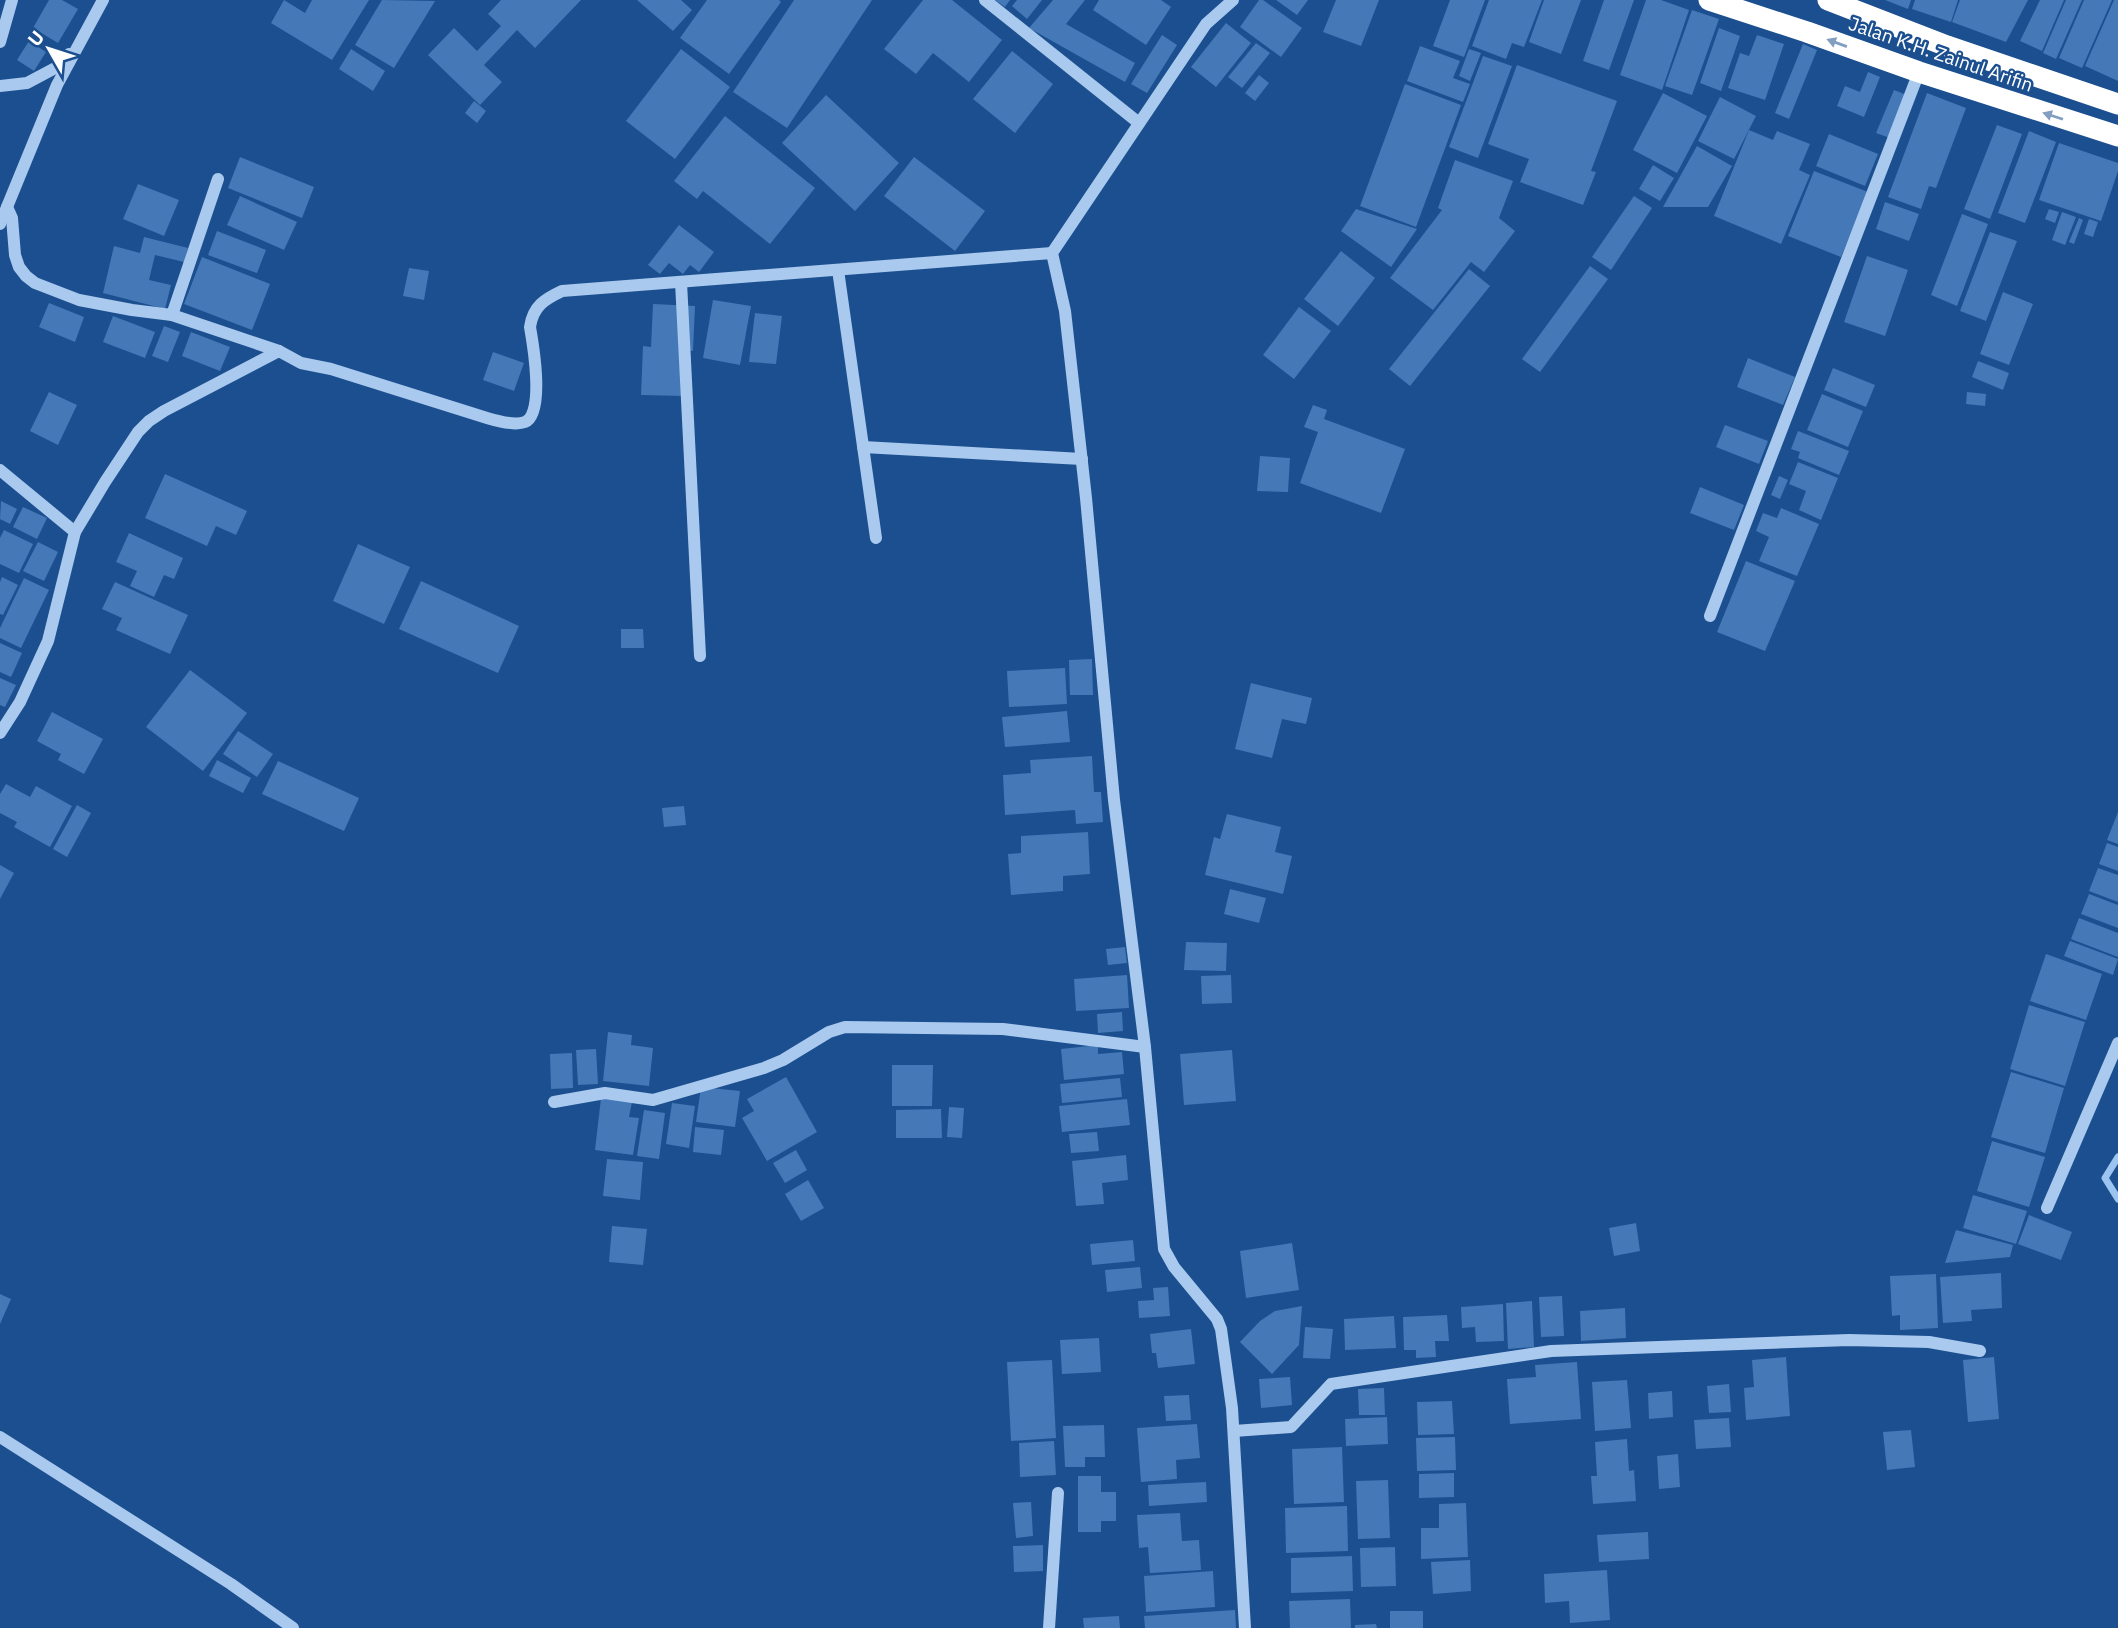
<svg xmlns="http://www.w3.org/2000/svg" width="2118" height="1628" font-family="'IBM Plex Sans',sans-serif">
	<style>
		.lines { fill: none; stroke-linecap: round; stroke-linejoin: round }
		.stream { stroke: #9cc4f0; stroke-width: 7 }
		.building { fill: #4478b7 }
		.minor { stroke: #a9c9ee; stroke-width: 12 }
		.highway { stroke: #fff; stroke-width: 21 }
		.oneway { fill: #829ec1 }
		.labels { text-anchor: middle; stroke-width: 5; stroke-linejoin: round; paint-order: stroke }
		.street-label { font-size: 19px; fill: #fff; stroke: #1b4f8f }
	</style>
	<rect width="100%" height="100%" fill="#1b4f8f"/>
	<g class="lines">
		<polyline class="stream" points="2118,1157 2105,1178 2118,1199"/>
	</g>
	<g class="building">
		<polygon points="49,0 62,0 78,9 58,43 33,28"/>
		<polygon points="284,0 305,13 312,0 369,0 332,60 271,23"/>
		<polygon points="382,0 435,1 394,68 355,45"/>
		<polygon points="501,0 581,0 535,48 517,30 484,65 502,82 480,105 428,55 454,28 477,51 501,26 488,14"/>
		<polygon points="637,0 681,0 692,10 673,31"/>
		<polygon points="707,0 779,0 781,2 729,74 680,38"/>
		<polygon points="794,0 872,0 787,128 733,92"/>
		<polygon points="923,0 952,0 1002,40 969,82 933,53 916,74 884,49"/>
		<polygon points="995,0 1010,0 1005,7"/>
		<polygon points="1017,0 1042,0 1027,19 1012,6"/>
		<polygon points="1053,0 1085,0 1066,24 1135,63 1125,82 1029,28"/>
		<polygon points="1099,0 1161,0 1171,7 1146,45 1093,10"/>
		<polygon points="1259,0 1263,0 1302,28 1281,57 1240,27"/>
		<polygon points="1276,0 1308,0 1297,15"/>
		<polygon points="1336,0 1379,0 1361,46 1323,32"/>
		<polygon points="1450,0 1485,0 1464,57 1433,46"/>
		<polygon points="1489,0 1542,0 1524,47 1512,43 1506,59 1472,46"/>
		<polygon points="1544,0 1581,0 1561,54 1529,42"/>
		<polygon points="1604,0 1634,0 1609,70 1583,61"/>
		<polygon points="1646,0 1661,0 1689,10 1662,90 1620,75"/>
		<polygon points="1885,0 1911,0 1908,9"/>
		<polygon points="1915,0 1958,0 1951,22 1912,9"/>
		<polygon points="1960,0 2028,0 2006,42 1952,22"/>
		<polygon points="2040,0 2064,0 2042,51 2020,41"/>
		<polygon points="2066,0 2082,0 2056,59 2043,53"/>
		<polygon points="2084,0 2112,0 2082,68 2059,58"/>
		<polygon points="2114,0 2118,0 2118,81 2085,66"/>
		<polygon points="1692,10 1719,19 1692,95 1665,86"/>
		<polygon points="1226,23 1251,43 1216,87 1191,67"/>
		<polygon points="1719,28 1740,36 1721,91 1700,83"/>
		<polygon points="1162,35 1177,45 1147,93 1131,84"/>
		<polygon points="1757,35 1784,44 1765,100 1728,88 1740,53 1749,56"/>
		<polygon points="29,41 46,52 34,71 17,60"/>
		<polygon points="1256,43 1270,53 1242,88 1228,77"/>
		<polygon points="1803,44 1817,50 1789,119 1775,113"/>
		<polygon points="1420,46 1460,61 1453,78 1470,84 1463,102 1407,81"/>
		<polygon points="351,49 385,71 373,91 339,69"/>
		<polygon points="681,49 730,87 675,159 626,121"/>
		<polygon points="1469,49 1481,53 1470,81 1459,76"/>
		<polygon points="1012,51 1053,84 1015,133 973,99"/>
		<polygon points="1483,56 1512,66 1478,158 1449,147"/>
		<polygon points="1517,65 1617,101 1591,171 1596,172 1583,205 1520,182 1529,159 1488,144"/>
		<polygon points="1868,72 1880,77 1864,117 1837,106 1845,86 1860,92"/>
		<polygon points="1259,75 1269,83 1255,101 1245,93"/>
		<polygon points="1405,84 1461,105 1416,227 1360,206"/>
		<polygon points="1894,90 1907,95 1890,138 1876,133"/>
		<polygon points="1663,93 1707,116 1677,173 1633,150"/>
		<polygon points="1927,93 1966,108 1936,188 1929,186 1921,209 1888,197"/>
		<polygon points="826,95 899,163 855,211 782,143"/>
		<polygon points="1720,97 1756,116 1734,159 1698,141"/>
		<polygon points="474,101 486,111 477,123 465,113"/>
		<polygon points="725,116 815,188 770,244 703,191 697,199 674,181"/>
		<polygon points="1997,125 2022,134 1990,219 1964,209"/>
		<polygon points="1749,130 1773,140 1777,131 1810,144 1799,170 1810,175 1781,244 1714,216"/>
		<polygon points="2029,131 2056,142 2025,223 1998,213"/>
		<polygon points="1829,134 1878,154 1865,186 1816,166"/>
		<polygon points="2059,143 2118,163 2118,171 2101,221 2039,200"/>
		<polygon points="1697,146 1732,166 1708,207 1663,207"/>
		<polygon points="240,157 314,187 302,218 228,188"/>
		<polygon points="914,157 985,211 955,251 884,196"/>
		<polygon points="1455,160 1513,181 1499,218 1515,231 1484,272 1471,262 1433,310 1390,278 1442,210 1438,208"/>
		<polygon points="1653,165 1674,178 1660,201 1639,189"/>
		<polygon points="1814,171 1868,192 1841,257 1788,236"/>
		<polygon points="138,184 179,200 164,236 123,219"/>
		<polygon points="240,196 297,222 284,250 227,225"/>
		<polygon points="1634,196 1652,208 1611,270 1592,257"/>
		<polygon points="1885,202 1919,214 1909,241 1876,229"/>
		<polygon points="1356,209 1417,229 1391,267 1341,231"/>
		<polygon points="2049,209 2059,212 2055,223 2045,219"/>
		<polygon points="2062,212 2076,217 2065,245 2052,240"/>
		<polygon points="1962,214 1988,224 1957,306 1931,295"/>
		<polygon points="2079,218 2083,220 2074,244 2069,242"/>
		<polygon points="2089,219 2098,222 2093,237 2084,234"/>
		<polygon points="679,225 714,252 699,272 690,265 683,274 669,263 660,274 648,265"/>
		<polygon points="217,231 266,250 257,273 208,255"/>
		<polygon points="1990,232 2017,241 1986,321 1960,311"/>
		<polygon points="144,237 188,248 184,262 155,255 149,280 171,285 165,309 103,293 114,246 140,253"/>
		<polygon points="1341,251 1375,278 1338,326 1304,299"/>
		<polygon points="1867,256 1908,270 1885,336 1844,322"/>
		<polygon points="202,257 270,284 252,330 184,304"/>
		<polygon points="1590,266 1608,279 1540,372 1522,359"/>
		<polygon points="409,268 429,271 424,300 403,296"/>
		<polygon points="1469,269 1490,286 1410,386 1389,369"/>
		<polygon points="2003,292 2033,304 2009,365 1980,354"/>
		<polygon points="713,300 751,306 740,365 703,358"/>
		<polygon points="49,303 84,317 75,342 39,327"/>
		<polygon points="653,304 695,306 693,351 686,350 684,396 641,395 643,346 651,347"/>
		<polygon points="1299,307 1331,331 1294,379 1263,355"/>
		<polygon points="755,313 782,316 776,364 749,362"/>
		<polygon points="113,316 155,332 145,358 103,342"/>
		<polygon points="164,326 180,332 168,362 152,356"/>
		<polygon points="191,332 230,347 220,371 182,356"/>
		<polygon points="493,352 524,363 514,391 483,380"/>
		<polygon points="1748,358 1795,377 1783,405 1737,387"/>
		<polygon points="1978,361 2009,373 2003,390 1972,377"/>
		<polygon points="1833,368 1875,385 1866,407 1824,390"/>
		<polygon points="49,392 77,405 58,445 30,431"/>
		<polygon points="1967,392 1986,394 1985,406 1966,404"/>
		<polygon points="1822,394 1863,411 1848,447 1807,430"/>
		<polygon points="1313,405 1327,410 1324,419 1405,449 1381,513 1300,483 1318,432 1304,427"/>
		<polygon points="1725,425 1768,441 1759,464 1716,447"/>
		<polygon points="1798,431 1849,451 1839,475 1798,458 1800,452 1791,449"/>
		<polygon points="1260,456 1290,458 1288,492 1257,491"/>
		<polygon points="1798,462 1838,478 1821,520 1799,510 1806,491 1789,484"/>
		<polygon points="165,474 247,511 236,535 216,526 207,546 145,518"/>
		<polygon points="1779,476 1788,480 1780,499 1771,495"/>
		<polygon points="1700,487 1744,505 1734,530 1690,513"/>
		<polygon points="1,501 17,509 10,524 0,519"/>
		<polygon points="23,507 47,518 37,539 13,527"/>
		<polygon points="1781,508 1819,524 1797,576 1759,561 1769,537 1756,531 1763,513 1777,518"/>
		<polygon points="4,530 33,544 19,573 0,564 0,538"/>
		<polygon points="129,533 183,558 174,579 164,575 154,597 130,586 137,571 116,562"/>
		<polygon points="38,542 58,552 44,581 23,571"/>
		<polygon points="358,544 410,567 384,624 333,601"/>
		<polygon points="1746,561 1795,581 1765,651 1717,632"/>
		<polygon points="2,577 18,585 3,615 0,614 0,582"/>
		<polygon points="24,578 49,590 21,648 0,638 0,628"/>
		<polygon points="421,581 519,626 498,673 399,629"/>
		<polygon points="115,582 188,615 170,654 116,630 122,618 102,609"/>
		<polygon points="621,629 643,629 644,648 621,648"/>
		<polygon points="0,643 22,653 11,677 0,672"/>
		<polygon points="1092,659 1093,695 1070,695 1069,660"/>
		<polygon points="1065,668 1067,704 1009,707 1007,671"/>
		<polygon points="190,670 247,713 203,771 146,727"/>
		<polygon points="0,678 16,685 5,707 0,705"/>
		<polygon points="1251,683 1312,698 1306,724 1282,719 1272,758 1235,749"/>
		<polygon points="1067,711 1070,742 1005,747 1002,717"/>
		<polygon points="52,712 103,739 84,774 58,760 61,754 37,741"/>
		<polygon points="238,731 273,754 257,777 223,754"/>
		<polygon points="1092,756 1094,792 1101,792 1103,822 1076,824 1075,810 1005,815 1003,775 1031,773 1030,760"/>
		<polygon points="217,760 251,778 243,793 209,776"/>
		<polygon points="278,761 359,798 344,831 262,794"/>
		<polygon points="6,784 30,797 36,786 72,806 50,847 14,827 17,822 0,813 0,794"/>
		<polygon points="77,805 91,813 67,857 53,849"/>
		<polygon points="684,806 686,825 664,827 662,808"/>
		<polygon points="2118,812 2118,844 2107,840"/>
		<polygon points="1227,814 1281,827 1275,852 1292,856 1283,894 1205,875 1214,837 1220,839"/>
		<polygon points="1088,832 1090,874 1063,876 1063,891 1011,895 1008,854 1021,853 1021,836"/>
		<polygon points="2107,843 2118,847 2118,871 2099,864"/>
		<polygon points="0,865 14,873 0,899"/>
		<polygon points="2098,868 2118,875 2118,902 2089,891"/>
		<polygon points="1230,889 1266,898 1259,923 1224,914"/>
		<polygon points="2089,894 2118,905 2118,928 2081,914"/>
		<polygon points="2079,918 2118,933 2118,957 2071,939"/>
		<polygon points="2070,941 2118,959 2113,975 2064,956"/>
		<polygon points="1186,942 1227,943 1226,971 1184,970"/>
		<polygon points="1125,947 1127,963 1108,965 1106,949"/>
		<polygon points="2046,954 2102,974 2086,1020 2030,1001"/>
		<polygon points="1127,975 1129,1008 1076,1011 1074,979"/>
		<polygon points="1231,975 1232,1003 1202,1004 1201,976"/>
		<polygon points="2029,1005 2085,1022 2065,1086 2010,1069"/>
		<polygon points="1122,1012 1123,1031 1098,1033 1097,1014"/>
		<polygon points="608,1032 632,1035 631,1045 653,1048 649,1086 603,1081"/>
		<polygon points="1098,1045 1098,1054 1122,1052 1124,1074 1064,1080 1061,1049"/>
		<polygon points="596,1049 598,1084 578,1085 576,1050"/>
		<polygon points="1232,1050 1236,1101 1184,1105 1180,1054"/>
		<polygon points="572,1053 573,1088 551,1089 550,1054"/>
		<polygon points="892,1065 933,1065 932,1106 892,1106"/>
		<polygon points="2011,1072 2064,1088 2045,1153 1991,1137"/>
		<polygon points="786,1077 817,1132 767,1161 742,1118 754,1111 747,1099"/>
		<polygon points="1120,1078 1122,1097 1062,1103 1060,1084"/>
		<polygon points="701,1087 740,1091 735,1127 696,1122"/>
		<polygon points="601,1098 632,1102 629,1117 639,1118 633,1155 595,1150"/>
		<polygon points="1127,1099 1130,1125 1062,1132 1059,1106"/>
		<polygon points="672,1103 695,1106 689,1148 666,1144"/>
		<polygon points="949,1107 964,1108 962,1138 947,1137"/>
		<polygon points="941,1109 942,1138 896,1138 896,1110"/>
		<polygon points="644,1110 665,1113 659,1159 637,1156"/>
		<polygon points="695,1127 724,1130 721,1155 693,1152"/>
		<polygon points="1097,1132 1099,1151 1071,1153 1069,1134"/>
		<polygon points="1992,1141 2045,1157 2029,1207 1977,1191"/>
		<polygon points="796,1150 807,1170 785,1183 773,1163"/>
		<polygon points="1126,1155 1128,1180 1102,1183 1104,1204 1076,1206 1072,1161"/>
		<polygon points="607,1159 643,1162 640,1200 603,1196"/>
		<polygon points="808,1180 824,1208 801,1221 785,1194"/>
		<polygon points="1973,1195 2027,1211 2016,1244 1963,1228"/>
		<polygon points="2029,1215 2072,1232 2061,1260 2018,1244"/>
		<polygon points="1636,1223 1640,1251 1614,1256 1609,1228"/>
		<polygon points="612,1226 647,1229 643,1265 609,1262"/>
		<polygon points="1956,1230 2013,1245 2010,1257 1945,1263"/>
		<polygon points="1133,1240 1135,1261 1092,1265 1090,1244"/>
		<polygon points="1292,1243 1299,1290 1246,1298 1240,1251"/>
		<polygon points="1140,1267 1142,1288 1107,1292 1105,1270"/>
		<polygon points="2001,1273 2002,1308 1971,1310 1972,1321 1943,1323 1940,1277"/>
		<polygon points="1936,1274 1938,1328 1900,1330 1900,1315 1892,1316 1890,1276"/>
		<polygon points="1168,1287 1170,1316 1139,1318 1138,1301 1154,1300 1153,1288"/>
		<polygon points="0,1294 11,1299 0,1324"/>
		<polygon points="1562,1296 1564,1336 1541,1337 1539,1297"/>
		<polygon points="1532,1301 1534,1347 1508,1349 1506,1303"/>
		<polygon points="1503,1304 1504,1341 1476,1342 1475,1327 1462,1328 1461,1307"/>
		<polygon points="1302,1306 1299,1345 1272,1374 1240,1342 1260,1321 1275,1311"/>
		<polygon points="1625,1308 1626,1338 1581,1341 1580,1311"/>
		<polygon points="1447,1315 1449,1341 1435,1341 1436,1357 1416,1358 1416,1350 1404,1350 1403,1317"/>
		<polygon points="1394,1316 1396,1348 1345,1350 1344,1319"/>
		<polygon points="1305,1327 1333,1329 1330,1359 1303,1358"/>
		<polygon points="1191,1329 1195,1364 1158,1368 1156,1353 1152,1353 1150,1334"/>
		<polygon points="1099,1338 1101,1372 1062,1374 1060,1340"/>
		<polygon points="1786,1357 1790,1416 1746,1420 1744,1388 1754,1387 1752,1360"/>
		<polygon points="1994,1357 1999,1419 1968,1422 1963,1360"/>
		<polygon points="1052,1360 1056,1438 1011,1441 1007,1362"/>
		<polygon points="1577,1362 1581,1419 1510,1424 1507,1379 1536,1377 1535,1365"/>
		<polygon points="1290,1377 1292,1405 1261,1408 1259,1379"/>
		<polygon points="1627,1380 1631,1428 1595,1431 1592,1382"/>
		<polygon points="1729,1384 1731,1412 1709,1413 1707,1386"/>
		<polygon points="1384,1388 1385,1415 1359,1415 1358,1389"/>
		<polygon points="1672,1391 1673,1417 1649,1419 1648,1393"/>
		<polygon points="1189,1395 1191,1420 1166,1421 1164,1396"/>
		<polygon points="1452,1401 1454,1434 1418,1435 1417,1402"/>
		<polygon points="1387,1417 1388,1444 1346,1446 1345,1419"/>
		<polygon points="1729,1418 1731,1447 1696,1449 1694,1420"/>
		<polygon points="1197,1424 1200,1458 1176,1460 1177,1479 1141,1482 1137,1428"/>
		<polygon points="1104,1425 1105,1457 1085,1457 1085,1467 1065,1467 1063,1426"/>
		<polygon points="1911,1430 1915,1467 1887,1470 1883,1432"/>
		<polygon points="1455,1437 1456,1470 1417,1471 1416,1438"/>
		<polygon points="1627,1439 1629,1471 1634,1470 1636,1501 1593,1504 1591,1476 1597,1476 1595,1442"/>
		<polygon points="1054,1441 1056,1475 1020,1477 1019,1443"/>
		<polygon points="1342,1447 1344,1502 1294,1504 1292,1449"/>
		<polygon points="1678,1454 1680,1487 1659,1489 1657,1456"/>
		<polygon points="1454,1473 1454,1497 1419,1498 1419,1474"/>
		<polygon points="1078,1476 1101,1476 1101,1492 1116,1492 1116,1521 1101,1521 1101,1532 1078,1532"/>
		<polygon points="1388,1480 1390,1538 1358,1539 1356,1481"/>
		<polygon points="1206,1482 1207,1502 1149,1506 1148,1485"/>
		<polygon points="1031,1502 1033,1536 1016,1538 1013,1503"/>
		<polygon points="1466,1503 1468,1557 1421,1559 1421,1528 1439,1528 1439,1504"/>
		<polygon points="1347,1506 1348,1551 1286,1553 1285,1508"/>
		<polygon points="1180,1513 1182,1541 1199,1540 1201,1570 1150,1573 1148,1547 1139,1548 1137,1515"/>
		<polygon points="1648,1532 1649,1559 1599,1562 1597,1535"/>
		<polygon points="1043,1545 1043,1571 1014,1572 1013,1546"/>
		<polygon points="1395,1547 1396,1586 1361,1587 1360,1548"/>
		<polygon points="1352,1556 1353,1591 1291,1593 1291,1558"/>
		<polygon points="1470,1560 1471,1591 1433,1594 1431,1562"/>
		<polygon points="1607,1570 1610,1620 1570,1623 1569,1601 1545,1603 1544,1574"/>
		<polygon points="1213,1571 1215,1607 1146,1612 1144,1576"/>
		<polygon points="1350,1599 1351,1628 1290,1628 1289,1601"/>
		<polygon points="1235,1610 1236,1628 1145,1628 1144,1616"/>
		<rect x="1390" y="1611" width="33" height="17"/>
		<polygon points="1119,1616 1120,1628 1084,1628 1083,1618"/>
		<polygon points="1376,1624 1377,1628 1355,1628 1355,1625"/>
	</g>
	<g class="lines">
		<g class="minor">
			<polyline points="985,0 1139,123"/>
			<polyline points="1233,0 1206,24 1052,253 1065,311 1086,498 1114,800 1145,1047 1164,1249 1174,1267 1217,1319 1221,1329 1232,1408 1245,1628"/>
			<polyline points="0,42 12,0"/>
			<polyline points="0,86 27,83 59,66 69,54"/>
			<polyline points="7,207 12,218 15,255 19,267 26,276 35,283 79,300 132,310 172,315 279,351"/>
			<polyline points="0,224 57,85 103,0"/>
			<polyline points="838,270 876,538"/>
			<polyline points="681,282 700,656"/>
			<polyline points="172,315 218,179"/>
			<polyline points="863,447 1082,459"/>
			<polyline points="0,470 75,532"/>
			<polyline points="1710,616 1919,72"/>
			<path d="M0,733L20,702L48,641L75,532L105,482L138,432L149,421L164,411L279,351L301,363L331,369L487,418C497,421 515,426 525,422C545,414 533,344 530,327C533,306 545,299 562,291L1052,253"/>
			<polyline points="554,1102 605,1093 653,1100 764,1068 783,1060 829,1032 845,1027 1003,1029 1145,1047"/>
			<polyline points="2047,1208 2118,1043"/>
			<polyline points="1234,1431 1291,1427 1331,1384 1551,1351 1849,1340 1929,1342 1980,1351"/>
			<polyline points="0,1437 231,1584 293,1628"/>
			<polyline points="1049,1628 1058,1493"/>
		</g>
		<g class="highway">
			<polyline points="1709,0 1807,32 1919,72 2118,136"/>
			<polyline points="1828,0 1947,46 2118,104"/>
		</g>
	</g>
	<defs><path id="oneway-solid" d="M-6-.8H1V-3.2L6.5 0L1 3.2V.8H-6Z" transform="scale(1.75)"/></defs>
	<g class="oneway">
		<use href="#oneway-solid" transform="translate(1837 43) rotate(-160)"/>
		<use href="#oneway-solid" transform="translate(2053 116) rotate(-162)"/>
	</g>
	<g class="labels">
		<g class="street-label">
			<text transform="translate(1941 54) rotate(19)" y="7">Jalan K.H. Zainul Arifin</text>
		</g>
	</g>
	<g transform="translate(49 49) rotate(309)" stroke="#1b4f8f" stroke-width="5" paint-order="stroke">
	<path d="M0-5L12 26L0 18L-12 26Z" fill="#ffffff"/>
	<text y="-10" font-size="19" font-weight="bold" text-anchor="middle" fill="#ffffff">U</text>
	</g>
</svg>
